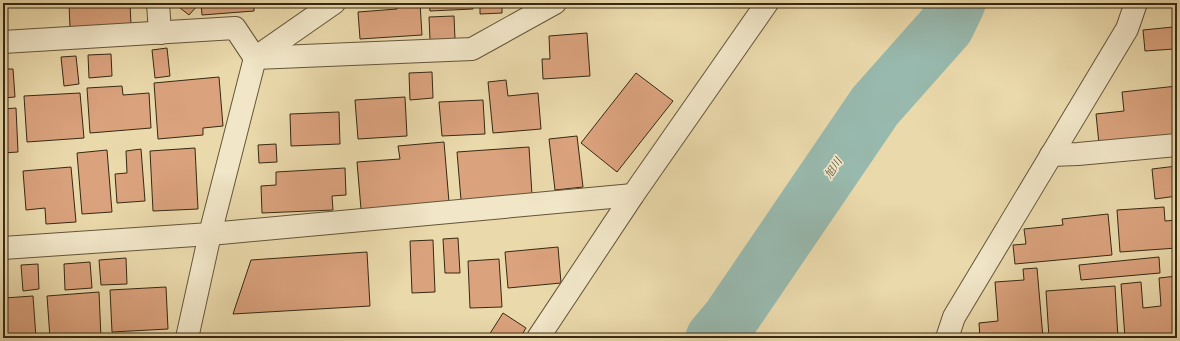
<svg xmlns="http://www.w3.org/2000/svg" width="1180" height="341" font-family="'Libre Caslon Text','Noto Serif JP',serif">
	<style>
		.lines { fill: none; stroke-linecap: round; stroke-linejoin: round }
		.river { stroke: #98b9ae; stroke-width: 57 }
		.building { fill: #daa27d; stroke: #372913 }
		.minor-casing { stroke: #645539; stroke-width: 24 }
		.minor { stroke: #f1e6c8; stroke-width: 22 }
		.labels { text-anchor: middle; stroke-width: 3.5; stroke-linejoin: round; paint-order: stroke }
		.water-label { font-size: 11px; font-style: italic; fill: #4f4d3a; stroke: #f1e6c8 }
	</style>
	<rect width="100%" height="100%" fill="#ead9ab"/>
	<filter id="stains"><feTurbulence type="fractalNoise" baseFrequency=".005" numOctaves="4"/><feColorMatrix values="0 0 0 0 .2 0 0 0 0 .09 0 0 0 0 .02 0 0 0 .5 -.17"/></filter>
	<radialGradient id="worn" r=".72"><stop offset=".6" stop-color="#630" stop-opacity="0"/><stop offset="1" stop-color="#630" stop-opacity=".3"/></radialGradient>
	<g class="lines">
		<polyline class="river" points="714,338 730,319 875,106 946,26 957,3"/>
	</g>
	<g class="building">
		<polygon points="69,3 130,3 131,25 70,28"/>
		<polygon points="177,3 196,3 198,5 189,15 175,4"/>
		<polygon points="201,3 254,3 254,11 202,15"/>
		<polygon points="397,3 420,3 422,35 360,39 358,12 397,9"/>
		<polygon points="429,3 472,3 473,9 430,11"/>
		<polygon points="480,3 502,3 502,13 480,14"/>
		<polygon points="454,16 455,39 430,40 429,17"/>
		<polygon points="1173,27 1174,49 1145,51 1143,30"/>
		<polygon points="587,33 590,76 543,79 542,59 550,59 549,36"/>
		<polygon points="167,48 170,76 155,78 152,50"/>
		<polygon points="111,54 112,76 89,78 88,55"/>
		<polygon points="76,56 79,84 64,86 61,57"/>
		<polygon points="3,69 13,69 15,97 3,98"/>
		<polygon points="432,72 433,98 410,100 409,73"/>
		<polygon points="636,73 673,101 617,172 581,143"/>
		<polygon points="219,77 223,126 203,128 203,135 158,139 154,83"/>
		<polygon points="506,80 508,96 538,93 541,129 493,133 488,82"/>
		<polygon points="122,86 123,95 149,93 151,128 90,133 87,88"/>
		<polygon points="1177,86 1177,136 1099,144 1096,114 1124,111 1122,92"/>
		<polygon points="80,93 84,138 27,142 24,96"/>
		<polygon points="405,97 407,136 358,139 355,100"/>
		<polygon points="483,100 485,134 442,136 439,102"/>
		<polygon points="16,108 18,152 3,153 3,109"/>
		<polygon points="339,112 340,144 291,146 290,114"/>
		<polygon points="577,136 583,187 555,190 549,139"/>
		<polygon points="444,142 449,202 361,209 357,162 400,159 398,146"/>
		<polygon points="276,144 277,162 259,163 258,145"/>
		<polygon points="529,147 532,195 461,200 457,152"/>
		<polygon points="195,148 198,209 153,211 150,151"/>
		<polygon points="141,149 145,201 117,203 115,174 127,173 126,151"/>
		<polygon points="107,150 112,212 82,214 77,153"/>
		<polygon points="1177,166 1177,196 1155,199 1152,169"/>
		<polygon points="71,167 76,222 46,224 45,208 26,210 23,171"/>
		<polygon points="345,168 346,195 332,196 333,210 262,213 261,186 276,185 276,172"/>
		<polygon points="1164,207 1165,221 1177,220 1177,248 1120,252 1117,210"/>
		<polygon points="1108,214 1112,255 1015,264 1013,245 1026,244 1024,229 1063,225 1062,219"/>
		<polygon points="458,238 460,273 445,273 443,239"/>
		<polygon points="433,240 435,292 412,293 410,241"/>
		<polygon points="558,247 561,283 508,288 505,252"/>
		<polygon points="367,252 370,306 233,314 251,260"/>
		<polygon points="1159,257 1160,273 1081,280 1079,265"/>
		<polygon points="126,258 127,284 101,285 99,260"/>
		<polygon points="499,259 502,307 470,308 468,261"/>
		<polygon points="90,262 92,288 65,290 64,264"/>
		<polygon points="38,264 39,289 23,291 21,265"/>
		<polygon points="1037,268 1043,338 980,338 979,323 998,321 995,282 1024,280 1023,269"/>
		<polygon points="1177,276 1177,333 1125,338 1121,284 1141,282 1143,308 1161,306 1159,278"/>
		<polygon points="1115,286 1118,338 1049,338 1046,291"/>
		<polygon points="166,287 168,329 112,332 110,290"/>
		<polygon points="99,292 101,338 50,338 47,296"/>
		<polygon points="33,296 36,338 3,338 3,317 5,317 4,298"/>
		<polygon points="503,313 526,328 520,338 494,338 489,335"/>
	</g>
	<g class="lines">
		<g class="minor-casing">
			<g id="minor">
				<polyline points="158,3 160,33"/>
				<polyline points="3,42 235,28 255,58 472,49 555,3"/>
				<polyline points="1051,155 1078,154 1177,145"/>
				<polyline points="3,248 210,234 633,195"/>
				<polyline points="187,338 210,234 255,58 334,3"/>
				<polyline points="538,338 633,195 767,3"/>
				<polyline points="947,338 954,317 1127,29 1136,3"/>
			</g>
		</g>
		<use href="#minor" class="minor"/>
	</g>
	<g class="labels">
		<g class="water-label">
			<text transform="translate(833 168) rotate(-56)" y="4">旭川</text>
		</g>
	</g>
	<rect width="1180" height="341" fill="none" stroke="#ead9ab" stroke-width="16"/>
	<rect x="4" y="4" width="1172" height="333" fill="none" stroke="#372913" stroke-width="2"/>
	<rect x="8" y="8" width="1164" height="325" fill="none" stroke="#372913"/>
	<rect width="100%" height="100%" filter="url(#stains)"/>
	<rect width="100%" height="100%" fill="url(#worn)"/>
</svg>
